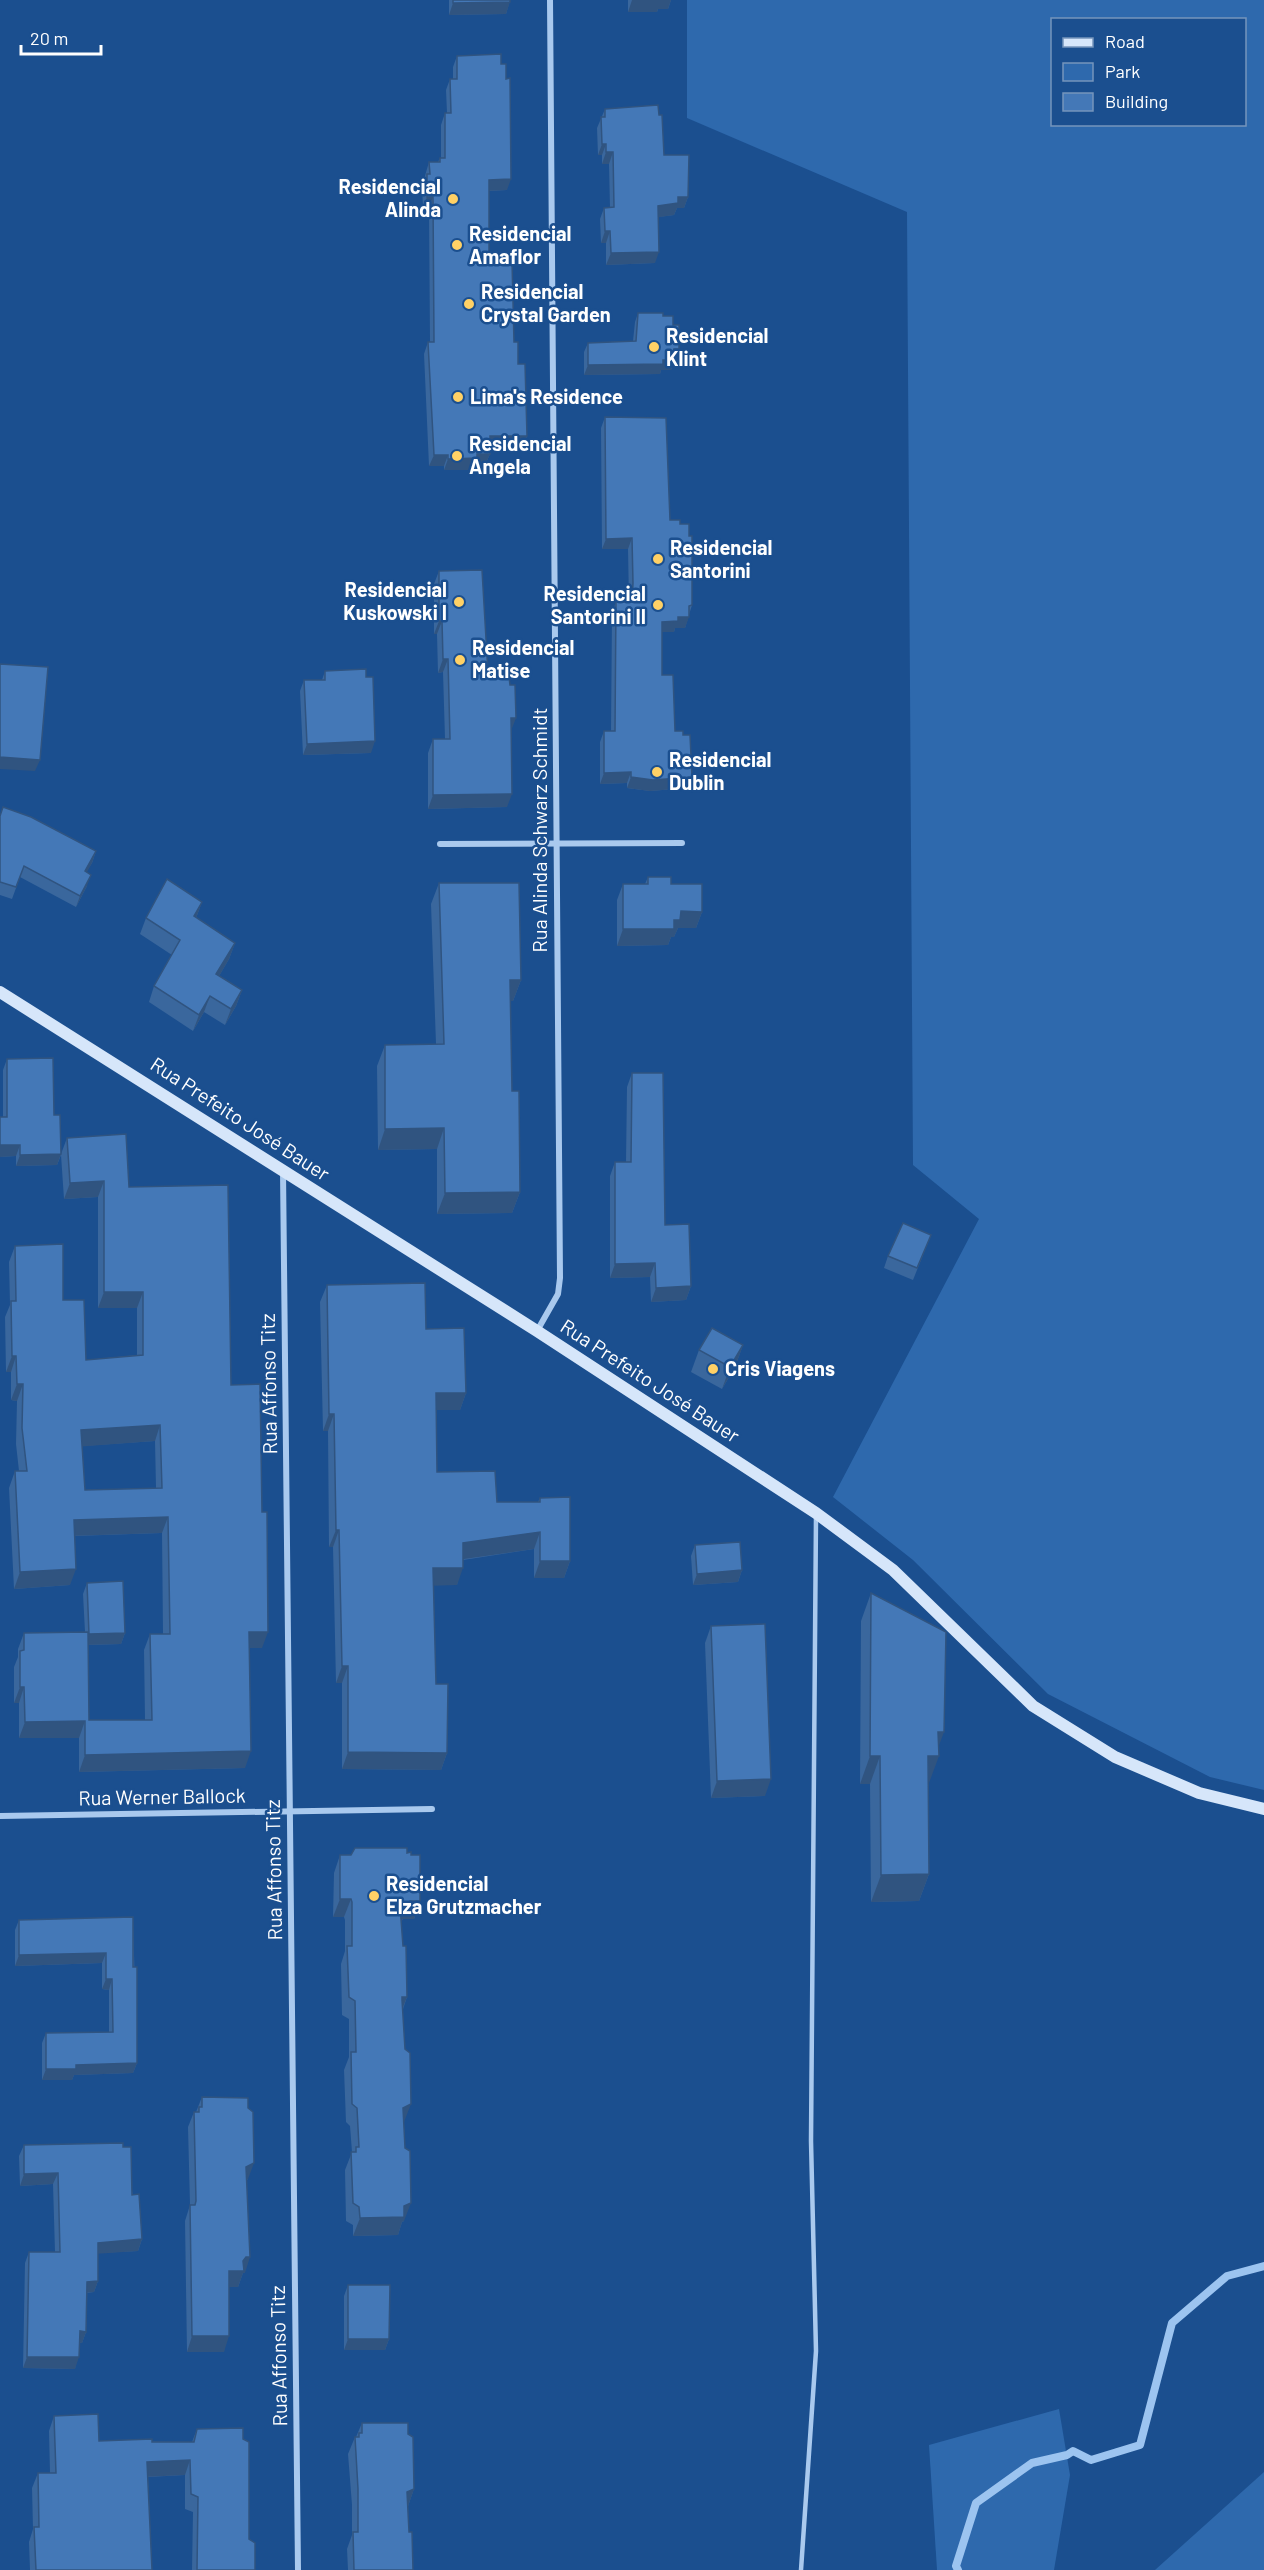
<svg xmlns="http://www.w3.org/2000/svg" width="1264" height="2570" font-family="Barlow,sans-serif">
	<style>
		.green { fill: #2e69ad; fill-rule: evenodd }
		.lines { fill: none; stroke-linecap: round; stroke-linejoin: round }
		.stream { stroke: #9cc4f0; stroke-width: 8 }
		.lane { stroke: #a9c9ee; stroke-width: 4.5 }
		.street { stroke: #a9c9ee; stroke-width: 6 }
		.secondary { stroke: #d6e6fa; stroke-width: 12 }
		.wall { fill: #3a679d; fill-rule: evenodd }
		.shaded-wall { fill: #305480 }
		.building { fill: #4478b7; stroke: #305480; stroke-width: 1.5; fill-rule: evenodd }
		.poi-dot { fill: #ffd166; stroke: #1b4f8f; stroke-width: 2 }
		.labels { text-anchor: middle; stroke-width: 5; stroke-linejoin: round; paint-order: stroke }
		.poi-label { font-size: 20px; font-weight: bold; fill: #fff; stroke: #1b4f8f; text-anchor: start }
		.street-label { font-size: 20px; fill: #fff; stroke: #1b4f8f }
	</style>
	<rect width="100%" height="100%" fill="#1b4f8f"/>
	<g class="green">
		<path d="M687,0H1264V1790L1210,1777L1048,1694L913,1560L833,1497L979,1219L913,1165L907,212L687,118ZM1052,20H1244V124H1052Z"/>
		<polygon points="1059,2409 1070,2475 1054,2570 937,2570 929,2445"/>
		<polygon points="1264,2472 1264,2570 1155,2570"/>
	</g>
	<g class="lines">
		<polyline class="stream" points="958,2570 956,2566 976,2503 1032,2463 1067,2455 1073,2451 1091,2460 1140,2445 1172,2323 1227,2276 1264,2266"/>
		<polyline class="lane" points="801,2570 816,2351 811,2141 816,1516"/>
		<g class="street">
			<polyline points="440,844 682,843"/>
			<polyline points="283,1171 298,2570"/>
			<polyline points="537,1331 558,1294 560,1278 550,0"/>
			<polyline points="0,1816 432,1809"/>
		</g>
		<polyline class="secondary" points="0,992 537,1331 816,1513 893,1570 1033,1706 1115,1757 1199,1793 1264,1809"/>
	</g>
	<g class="wall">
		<polygon points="449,0 510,0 506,14 449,15"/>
		<polygon points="628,0 671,0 668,9 658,9 657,12 628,12"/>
		<polygon points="457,56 507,190 489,191 489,263 514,342 518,364 527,436 523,447 490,448 490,454 485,465 474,465 473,470 444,470 444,466 429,466 424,354 428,342 430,342 429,208 423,208 422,186 429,162 438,162 440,158 441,158 441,125 445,113 447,113 446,90 450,79 453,79 453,67"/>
		<polygon points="605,109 659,115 664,155 688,197 684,208 677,208 674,215 658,217 655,263 606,265 606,243 601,243 600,219 604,208 610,208 609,164 602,164 602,155 598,155 597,128"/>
		<polygon points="638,313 663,316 673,325 679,349 676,359 674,359 671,370 661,370 660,374 584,375 584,352 588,343 633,341 635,322"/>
		<polygon points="605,417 670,520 680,524 689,536 692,605 685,628 675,628 674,632 662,632 662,675 675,731 683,735 692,777 688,788 650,791 627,788 627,783 600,784 600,742 604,731 611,731 612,613 616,602 629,602 628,549 602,549 601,428"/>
		<polygon points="439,571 488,673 493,677 511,731 507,807 428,809 428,753 433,739 445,739 443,672 438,673 437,634 434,634 434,584"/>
		<polygon points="325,671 366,677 371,753 303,755 300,691 304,680 322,680"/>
		<polygon points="0,816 96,851 92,863 86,872 87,886 76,907 20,877 12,899 0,895"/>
		<polygon points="648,877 671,884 702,912 696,928 678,928 674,937 671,937 668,945 617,946 617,900 623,884 645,884"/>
		<polygon points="439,883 521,980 513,1001 510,1001 512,1091 520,1192 512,1213 437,1214 437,1149 378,1150 377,1066 385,1045 436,1044 431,904"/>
		<polygon points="202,902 196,918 235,943 229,959 219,976 242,990 236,1006 225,1025 204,1012 193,1031 149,1002 154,986 172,955 140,934 146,918"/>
		<path d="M7,1059L54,1115L61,1154L67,1138L129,1187L231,1385L262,1648H249L245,1768L79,1772V1738H19V1703H14V1667L18,1657V1649L24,1633L85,1632L83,1594L87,1583L125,1633L121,1644L88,1645L89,1720H145L144,1650L150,1634H163L162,1533L74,1536L70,1585L14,1589L9,1488L15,1471H19L16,1444L17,1401L11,1400V1372H6L5,1317L10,1305L9,1262L15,1246L63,1300L86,1360L137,1355V1308H98V1197L64,1199L61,1155L57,1165L16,1166V1156L0,1157V1117H3V1070ZM155,1441L156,1488L85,1490L82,1446Z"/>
		<polygon points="632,1073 665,1225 691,1286 686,1300 651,1302 650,1277 610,1278 610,1176 615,1162 626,1162 627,1087"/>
		<polygon points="931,1235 913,1280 884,1268 888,1256"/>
		<polygon points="327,1285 426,1329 466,1393 460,1410 436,1410 437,1472 497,1502 538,1502 540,1498 570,1561 564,1578 534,1578 534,1549 463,1560 457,1585 433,1585 436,1684 447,1753 441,1770 342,1769 342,1683 336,1683 333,1547 329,1547 328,1431 323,1431 320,1302"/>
		<polygon points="743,1345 735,1367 722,1389 691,1372 699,1350"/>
		<polygon points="695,1545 742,1570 738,1582 693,1585 691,1556"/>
		<polygon points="871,1593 938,1747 928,1783 929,1874 919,1901 871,1902 870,1784 860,1784 861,1621"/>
		<polygon points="711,1626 765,1796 711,1798 705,1643"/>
		<polygon points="407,1853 411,1855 420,1901 414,1919 403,1919 401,1922 407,1997 403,2009 404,2122 404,2221 402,2222 398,2235 353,2236 353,2225 346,2221 345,2170 352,2152 350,2126 346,2122 344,2070 349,2057 349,2019 342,2015 341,1964 345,1951 345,1920 344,1917 333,1917 334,1873 340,1855"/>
		<polygon points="133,1917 137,2063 133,2073 74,2075 72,2080 42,2080 42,2043 46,2033 109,2032 109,1990 102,1989 102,1963 15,1966 15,1930 19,1920"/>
		<polygon points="202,2097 248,2179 247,2180 245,2273 243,2273 238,2287 229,2287 224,2352 187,2352 185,2221 190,2205 188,2127 194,2112 196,2112"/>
		<polygon points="24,2145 123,2147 142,2239 138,2251 98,2253 98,2281 94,2292 87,2293 86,2332 82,2343 79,2343 75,2369 23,2368 25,2263 29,2252 55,2252 53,2184 20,2186 19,2156"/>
		<polygon points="348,2285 389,2339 385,2350 344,2350 344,2296"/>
		<polygon points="54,2416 99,2441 192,2442 197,2429 249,2539 255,2570 192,2570 193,2512 185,2509 185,2475 148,2477 152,2570 30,2570 29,2542 33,2529 32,2488 38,2473 50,2473 49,2431"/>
		<polygon points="362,2423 408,2434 414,2489 408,2506 409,2532 413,2570 348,2570 347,2549 352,2535 352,2505 348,2454 355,2437 356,2437"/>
	</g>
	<g class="shaded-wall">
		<polygon points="632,0 671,0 668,9 658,9 657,12 628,12"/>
		<polygon points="510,2 506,14 449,15 453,3"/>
		<polygon points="602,144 606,144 602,155 598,155"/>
		<polygon points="606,152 613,152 609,164 602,164"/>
		<polygon points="511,179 507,190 485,191 489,180"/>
		<polygon points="427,197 433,197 429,208 423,208"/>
		<polygon points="678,197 688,197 684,208 677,208 674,215 653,218 658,206"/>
		<polygon points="605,231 610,231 606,243 601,243"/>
		<polygon points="659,252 655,263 606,265 611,253"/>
		<polygon points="674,349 679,349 676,359 671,359"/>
		<polygon points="663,360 674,360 671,370 661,370 660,374 584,375 588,365"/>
		<polygon points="490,436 527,436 523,447 486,448"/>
		<polygon points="477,454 490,454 485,465 474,465 473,470 444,470 448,459"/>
		<polygon points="434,455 448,455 444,466 429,466"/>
		<polygon points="632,538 628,549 602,549 606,539"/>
		<polygon points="678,617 689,617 685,628 675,628 674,632 658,632 662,622"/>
		<polygon points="439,621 442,621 437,634 434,634"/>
		<polygon points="443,659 448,659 443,672 438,673"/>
		<polygon points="511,718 516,718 511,731"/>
		<polygon points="375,741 371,753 303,755 307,744"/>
		<polygon points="0,757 40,760 35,771 0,769"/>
		<polygon points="631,772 627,783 600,784 604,773"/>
		<polygon points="631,777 692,777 688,788 650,791 627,788"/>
		<polygon points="512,794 507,807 428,809 433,795"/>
		<polygon points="96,851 92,863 81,883 85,871"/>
		<polygon points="91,875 87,886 76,907 80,896"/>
		<polygon points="202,902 196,918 194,916"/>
		<polygon points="681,911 702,912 696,928 678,928 674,937 671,937 668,945 617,946 623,929 674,920"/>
		<polygon points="235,943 229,959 211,990 216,974"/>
		<polygon points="510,980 521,980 513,1001 502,1001"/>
		<polygon points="242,990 236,1006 225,1025 231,1009"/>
		<polygon points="210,996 204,1012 193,1031 199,1015"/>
		<polygon points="444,1128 437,1149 378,1150 385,1129"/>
		<polygon points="0,1145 20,1145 16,1156 0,1157"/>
		<polygon points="61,1154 57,1165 16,1166 20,1155"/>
		<polygon points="104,1181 98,1197 64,1199 70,1183"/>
		<polygon points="520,1192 512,1213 437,1214 445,1193"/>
		<polygon points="655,1263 650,1277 610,1278 615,1264"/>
		<polygon points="691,1286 686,1300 651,1302 656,1288"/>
		<polygon points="104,1292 143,1292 137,1308 98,1308"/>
		<polygon points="743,1345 735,1367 722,1389 730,1367"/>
		<polygon points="12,1356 16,1356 11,1372 6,1372"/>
		<polygon points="17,1384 23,1384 17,1401 11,1400"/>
		<polygon points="436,1393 466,1393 460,1410 430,1410"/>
		<polygon points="329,1414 334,1414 328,1431 323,1431"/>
		<polygon points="160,1425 155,1441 75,1447 81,1430"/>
		<polygon points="168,1517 162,1533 68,1536 74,1520"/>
		<polygon points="336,1530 339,1530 333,1547 329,1547"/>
		<polygon points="540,1532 534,1549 457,1560 463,1543"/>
		<polygon points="540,1561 570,1561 564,1578 534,1578"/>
		<polygon points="433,1568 463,1568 457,1585 426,1586"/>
		<polygon points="76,1569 70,1585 14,1589 20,1572"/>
		<polygon points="742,1570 738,1582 693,1585 697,1574"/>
		<polygon points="249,1632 268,1632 262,1648 243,1648"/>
		<polygon points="125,1633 121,1644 85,1645 89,1634"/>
		<polygon points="342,1666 348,1666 342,1683 336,1683"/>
		<polygon points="20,1687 24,1687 19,1703 14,1703"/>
		<polygon points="85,1721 79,1738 19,1738 25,1722"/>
		<polygon points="938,1732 944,1732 935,1756 939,1756 929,1783 928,1756"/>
		<polygon points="251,1751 245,1768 79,1772 85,1755"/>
		<polygon points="348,1752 447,1753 441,1770 342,1769"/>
		<polygon points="870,1756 880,1756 870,1784 860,1784"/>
		<polygon points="771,1779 765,1796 711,1798 717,1781"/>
		<polygon points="929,1874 919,1901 871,1902 881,1875"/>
		<polygon points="340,1899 351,1899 344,1917 333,1917"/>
		<polygon points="410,1901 420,1901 414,1919 403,1919 399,1924 400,1906"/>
		<polygon points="106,1953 102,1963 15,1966 19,1955"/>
		<polygon points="106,1979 112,1979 109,1990 102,1989"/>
		<polygon points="402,1997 407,1997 400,2015"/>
		<polygon points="137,2063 133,2073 74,2075 72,2080 42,2080 46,2069 76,2065"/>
		<polygon points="411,2104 404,2122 403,2108"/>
		<polygon points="254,2163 248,2179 241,2183 246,2167"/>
		<polygon points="58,2173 53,2184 20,2186 24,2174"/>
		<polygon points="411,2203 404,2221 402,2222 398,2235 353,2236 360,2218 404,2206"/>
		<polygon points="142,2239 138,2251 94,2254 98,2243"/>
		<polygon points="246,2257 250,2257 245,2273 243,2273 238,2287 223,2287 229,2271"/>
		<polygon points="98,2281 94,2292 83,2293 87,2282"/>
		<polygon points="80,2331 86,2332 82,2343 76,2342"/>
		<polygon points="192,2336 229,2336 224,2352 187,2352"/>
		<polygon points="348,2339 389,2339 385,2350 344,2350"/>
		<polygon points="27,2357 79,2357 75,2369 23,2368"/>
		<polygon points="190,2460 185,2475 142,2477 147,2462"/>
		<polygon points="414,2489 408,2506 401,2509 407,2492"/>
	</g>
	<g class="building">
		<polygon points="453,0 510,0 510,2 453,3"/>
		<polygon points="501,54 501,64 506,64 506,79 510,78 511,179 489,180 489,263 512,262 514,342 518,342 518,364 525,364 527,436 490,436 490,454 477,454 477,458 448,459 448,455 434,455 428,342 434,342 433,197 427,197 427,174 430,174 429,162 440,162 440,158 445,158 445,113 451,113 450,79 457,79 457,56"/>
		<polygon points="658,105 659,115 662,115 664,155 689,155 688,197 678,197 678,203 658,206 659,252 611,253 610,231 605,231 604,208 614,207 613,152 606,152 606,144 602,144 601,117 605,117 605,109"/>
		<polygon points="638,313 663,313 663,316 673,316 673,325 679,325 679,349 674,349 674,360 663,360 663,364 588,365 588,343 636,341"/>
		<polygon points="605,417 666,418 670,520 680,520 680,524 689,524 689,536 692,536 692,605 689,606 689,617 678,617 678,621 662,622 662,675 673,675 675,731 683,731 683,735 690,735 692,777 653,780 631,777 631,772 604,773 604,731 615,731 616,602 632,602 633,583 632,538 606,539"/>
		<polygon points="482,570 488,673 493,673 493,677 509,677 510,685 515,685 516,718 511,718 512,794 433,795 433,739 450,739 448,659 443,659 442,621 439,621 439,571"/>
		<polygon points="0,664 48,667 40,760 0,757"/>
		<polygon points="366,669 366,677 373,677 375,741 307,744 304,680 325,680 325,671"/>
		<polygon points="3,807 31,817 96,851 85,871 91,875 80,896 24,866 16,887 0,882 0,816"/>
		<polygon points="648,877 671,877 671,884 702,884 702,912 681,911 680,920 674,920 674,929 623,929 623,884 648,884"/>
		<polygon points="167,879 202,902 194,916 235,943 216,974 242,990 231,1009 210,996 199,1015 154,986 180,940 146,918"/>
		<polygon points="439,883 519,883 521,980 510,980 512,1091 519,1091 520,1192 445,1193 444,1128 385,1129 385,1045 444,1044"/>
		<polygon points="53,1058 54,1115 60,1115 61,1154 20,1155 20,1145 0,1145 0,1117 7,1117 7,1059"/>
		<polygon points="632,1073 663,1073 665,1225 689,1224 691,1286 656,1288 655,1263 615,1264 615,1162 631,1162"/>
		<path d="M126,1134L129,1187L228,1185L231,1385L260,1384L262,1512H267L268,1632H249L251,1751L85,1755V1721L25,1722L24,1687H20V1651L24,1650V1633L88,1632L89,1720H152L150,1634H170L168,1517L74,1520L76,1569L20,1572L15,1471H27L22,1428L23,1384H17L16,1356H12L11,1301H16L15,1246L63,1244V1300H84L86,1360L143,1355V1292H104V1181L70,1183L67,1138ZM160,1425L162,1488L85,1490L81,1430Z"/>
		<polygon points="903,1223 931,1235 917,1268 888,1256"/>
		<polygon points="425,1283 426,1329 464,1328 466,1393 436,1393 437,1472 495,1471 497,1502 540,1502 540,1498 570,1497 570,1561 540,1561 540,1532 463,1543 463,1568 433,1568 436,1684 448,1684 447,1753 348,1752 348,1666 342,1666 339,1530 336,1530 334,1414 329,1414 327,1285"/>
		<polygon points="712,1328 743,1345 730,1367 699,1350"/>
		<polygon points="740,1542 742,1570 697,1574 695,1545"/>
		<polygon points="123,1581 125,1633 89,1634 87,1583"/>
		<polygon points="871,1593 946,1632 944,1732 938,1732 939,1756 928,1756 929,1874 881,1875 880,1756 870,1756"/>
		<polygon points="765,1624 771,1779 717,1781 711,1626"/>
		<polygon points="355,1848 407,1848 407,1853 411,1852 411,1855 420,1855 420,1901 410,1901 406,1906 400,1906 403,1946 406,1946 407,1997 402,1997 402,2000 405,2049 410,2053 411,2104 403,2108 405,2148 410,2151 411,2203 404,2206 404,2217 360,2218 359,2207 353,2203 351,2152 356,2152 356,2147 359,2147 357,2108 352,2104 351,2052 356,2052 355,2001 349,1997 347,1946 352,1946 352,1902 351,1899 340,1899 340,1855 351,1855"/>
		<polygon points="133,1917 133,1967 137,1967 137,2063 76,2065 76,2069 46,2069 46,2033 113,2032 112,1979 106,1979 106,1953 19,1955 19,1920"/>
		<polygon points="202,2097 248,2098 248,2108 253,2112 254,2163 246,2167 250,2257 246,2257 243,2261 244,2271 229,2271 229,2336 192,2336 190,2205 195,2205 196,2201 194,2112 199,2112 199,2107 202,2107"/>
		<polygon points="123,2143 123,2147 131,2147 132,2195 139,2194 142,2239 98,2243 98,2281 87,2282 86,2332 80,2331 79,2357 27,2357 29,2252 60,2252 58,2173 24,2174 24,2145"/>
		<polygon points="348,2285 390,2285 389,2339 348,2339"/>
		<polygon points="98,2414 99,2441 152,2439 152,2442 194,2442 197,2429 243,2428 243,2439 249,2442 249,2539 255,2543 255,2570 197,2570 198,2497 191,2494 190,2460 147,2462 152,2570 36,2570 34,2527 39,2527 38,2473 56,2473 54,2416"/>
		<polygon points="362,2423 408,2423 408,2434 413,2437 414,2489 407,2492 409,2532 412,2532 413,2570 354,2570 353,2532 358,2532 358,2489 355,2437 359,2437 359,2433 362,2433"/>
	</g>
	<g class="poi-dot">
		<circle cx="453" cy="199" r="6"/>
		<circle cx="457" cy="245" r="6"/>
		<circle cx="469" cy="304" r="6"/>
		<circle cx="654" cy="347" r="6"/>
		<circle cx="458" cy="397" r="6"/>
		<circle cx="457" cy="456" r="6"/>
		<circle cx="658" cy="559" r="6"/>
		<circle cx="459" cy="602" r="6"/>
		<circle cx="658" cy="605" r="6"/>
		<circle cx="460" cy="660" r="6"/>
		<circle cx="657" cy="772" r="6"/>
		<circle cx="713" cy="1369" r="6"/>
		<circle cx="374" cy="1896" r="6"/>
	</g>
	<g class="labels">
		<g class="poi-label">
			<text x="441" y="194" text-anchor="end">Residencial<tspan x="441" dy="23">Alinda</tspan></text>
			<text x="469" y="241">Residencial<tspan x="469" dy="23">Amaflor</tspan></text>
			<text x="481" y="299">Residencial<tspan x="481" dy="23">Crystal Garden</tspan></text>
			<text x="666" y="343">Residencial<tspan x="666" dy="23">Klint</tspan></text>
			<text x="470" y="404">Lima's Residence</text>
			<text x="469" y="451">Residencial<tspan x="469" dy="23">Angela</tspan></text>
			<text x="670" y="555">Residencial<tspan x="670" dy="23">Santorini</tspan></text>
			<text x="447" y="597" text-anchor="end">Residencial<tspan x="447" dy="23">Kuskowski I</tspan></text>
			<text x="646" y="601" text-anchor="end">Residencial<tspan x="646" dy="23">Santorini II</tspan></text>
			<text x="472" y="655">Residencial<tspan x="472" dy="23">Matise</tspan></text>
			<text x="669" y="767">Residencial<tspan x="669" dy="23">Dublin</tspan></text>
			<text x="725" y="1376">Cris Viagens</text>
			<text x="386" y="1891">Residencial<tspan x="386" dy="23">Elza Grutzmacher</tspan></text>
		</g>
		<g class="street-label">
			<text transform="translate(540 830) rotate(-90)" y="7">Rua Alinda Schwarz Schmidt</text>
			<text transform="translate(240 1119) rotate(33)" y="7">Rua Prefeito José Bauer</text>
			<text transform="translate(650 1381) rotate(33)" y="7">Rua Prefeito José Bauer</text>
			<text transform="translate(269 1384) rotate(-91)" y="7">Rua Affonso Titz</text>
			<text transform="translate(162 1797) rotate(-1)" y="7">Rua Werner Ballock</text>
			<text transform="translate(274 1870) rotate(-91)" y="7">Rua Affonso Titz</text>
			<text transform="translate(279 2356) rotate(-91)" y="7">Rua Affonso Titz</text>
		</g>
	</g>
	<rect x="1051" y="18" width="195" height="108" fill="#1b4f8f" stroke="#7695bc" stroke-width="1.5"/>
	<rect x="1063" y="38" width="30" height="9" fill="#d6e6fa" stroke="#7695bc" stroke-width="1.5"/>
	<text x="1105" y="48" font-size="18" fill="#ffffff">Road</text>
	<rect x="1063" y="63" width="30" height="18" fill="#2e69ad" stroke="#7695bc" stroke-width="1.5"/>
	<text x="1105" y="78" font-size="18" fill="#ffffff">Park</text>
	<rect x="1063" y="93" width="30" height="18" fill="#4478b7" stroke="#7695bc" stroke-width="1.5"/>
	<text x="1105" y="108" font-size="18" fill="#ffffff">Building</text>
	<path d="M21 45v9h80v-9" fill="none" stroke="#ffffff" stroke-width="3"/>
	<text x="30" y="45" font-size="18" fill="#ffffff" stroke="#1b4f8f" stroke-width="4.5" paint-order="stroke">20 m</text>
</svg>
